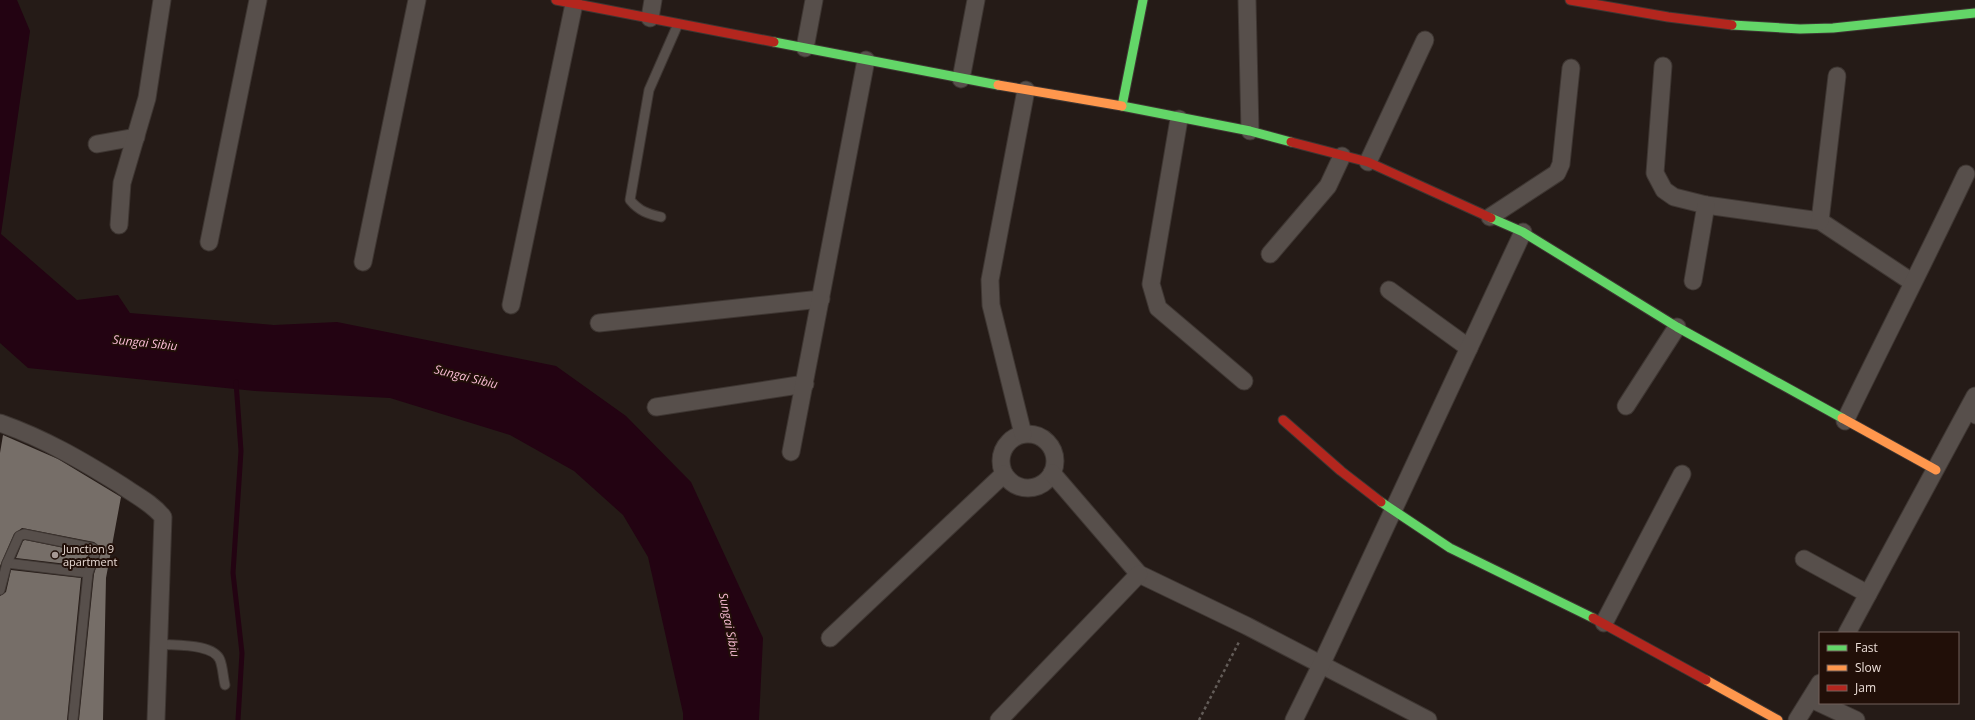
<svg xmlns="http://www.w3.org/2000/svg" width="1975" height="720" font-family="'Open Sans',sans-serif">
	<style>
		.water { fill: #230312 }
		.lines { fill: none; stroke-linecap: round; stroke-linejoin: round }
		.stream { stroke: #230312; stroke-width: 5 }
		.building { fill: #766e68 }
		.lane-casing { stroke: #3e3632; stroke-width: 11 }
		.street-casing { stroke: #3e3632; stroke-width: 19 }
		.fast-casing { stroke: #3e3632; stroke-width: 11 }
		.slow-casing { stroke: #3e3632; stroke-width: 11 }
		.jam-casing { stroke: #3e3632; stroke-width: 11 }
		.path { stroke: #635c58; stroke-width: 2.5; stroke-dasharray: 3 3; stroke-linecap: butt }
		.lane { stroke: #574f4b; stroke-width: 9 }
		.street { stroke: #574f4b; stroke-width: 17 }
		.fast { stroke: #63d668; stroke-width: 9 }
		.slow { stroke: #ff974d; stroke-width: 9 }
		.jam { stroke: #b3261e; stroke-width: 9 }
		.poi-dot { fill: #a69994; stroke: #210f08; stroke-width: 1.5 }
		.labels { text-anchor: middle; stroke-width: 4; stroke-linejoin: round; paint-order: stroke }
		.poi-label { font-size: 11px; fill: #ebddd7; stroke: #210f08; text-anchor: start }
		.water-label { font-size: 12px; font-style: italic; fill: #fabdd5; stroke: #210f08 }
	</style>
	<rect width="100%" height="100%" fill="#251b17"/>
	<polygon class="water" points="0,0 17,0 30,31 1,234 77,300 118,295 130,313 274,325 337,322 556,366 626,416 691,482 763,638 759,720 683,720 683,713 648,557 623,515 574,471 510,435 390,398 255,391 28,368 0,343"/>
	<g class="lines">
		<polyline class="stream" points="236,382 241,451 233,573 242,653 238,720"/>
	</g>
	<g class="building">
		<polygon points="3,435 58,459 121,497 106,578 103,720 79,720 94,574 102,549 94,542 22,528 14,534 0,566 0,453"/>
		<polygon points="23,541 25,540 89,553 84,566 16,558"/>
		<polygon points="11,570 81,578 67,720 0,720 0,596 6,592"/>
	</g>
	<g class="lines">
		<g class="lane-casing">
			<g id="lane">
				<path d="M661,217C648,214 639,211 630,200L649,90L678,24"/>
				<polyline points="1966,414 1975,419"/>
				<polyline points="7,563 88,573"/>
				<polyline points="0,590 7,563 19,536 24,534 93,548 96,551 88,573 73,720"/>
				<path d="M158,644C174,646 213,643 220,660C223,668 223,677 225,685"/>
			</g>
		</g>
		<g class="street-casing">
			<g id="street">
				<polyline points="1247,0 1250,131"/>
				<polyline points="650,18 653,0"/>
				<polyline points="805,48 814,0"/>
				<polyline points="1663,66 1655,173 1664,190 1674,197 1706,205 1820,221 1912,282"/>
				<polyline points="961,79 976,0"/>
				<polyline points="1179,119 1151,284 1158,308 1244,381"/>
				<polyline points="97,144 136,137"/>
				<polyline points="1368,162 1425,40"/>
				<polyline points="1490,217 1557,173 1561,164 1571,68"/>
				<polyline points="1820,221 1837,76"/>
				<polyline points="119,225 122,183 147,98 162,0"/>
				<polyline points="209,242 258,0"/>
				<polyline points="1270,254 1328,186 1342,156"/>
				<polyline points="363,262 417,0"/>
				<polyline points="1693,281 1706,205"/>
				<polyline points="1389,290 1469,348"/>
				<polyline points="511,305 574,4"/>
				<polyline points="599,323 821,299"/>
				<polyline points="1626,406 1677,327"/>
				<polyline points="656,407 805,384"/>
				<path d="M1845,421C1885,338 1927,257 1966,174"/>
				<path d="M0,423C45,439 81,460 121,485C135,495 152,503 163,517L156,720"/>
				<circle cx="1028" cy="461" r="27"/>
				<polyline points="1023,434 991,305 990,280 1026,90"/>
				<polyline points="791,452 866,60"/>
				<polyline points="1052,473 1139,574 1247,626 1428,720"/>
				<polyline points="1804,559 1868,594"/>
				<polyline points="1604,623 1682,474"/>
				<polyline points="1847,633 1975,396"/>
				<polyline points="830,638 1004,474"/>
				<polyline points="1811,699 1856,720"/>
				<polyline points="999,720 1139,574"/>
				<polyline points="1294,720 1321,665 1523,232"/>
				<polyline points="1797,720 1820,683"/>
			</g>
		</g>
		<g class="fast-casing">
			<g id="fast">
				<polyline points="1143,0 1122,106 1250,131 1291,142"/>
				<polyline points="1732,25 1800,29 1833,28 1975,13"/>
				<polyline points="774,42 998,85"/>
				<polyline points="1491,218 1523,232 1677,327 1842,418"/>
				<polyline points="1381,502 1450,548 1593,618"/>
			</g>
		</g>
		<g class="slow-casing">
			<g id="slow">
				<polyline points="998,85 1122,106"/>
				<polyline points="1842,418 1936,470"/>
				<polyline points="1706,680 1778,720"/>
			</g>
		</g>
		<g class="jam-casing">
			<g id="jam">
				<polyline points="556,0 774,42"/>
				<polyline points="1570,0 1668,17 1732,25"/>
				<polyline points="1291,142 1368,162 1491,218"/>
				<polyline points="1283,420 1341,471 1381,502"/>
				<polyline points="1593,618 1706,680"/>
			</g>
		</g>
		<polyline class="path" points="1199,720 1240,640"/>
		<use href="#lane" class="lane"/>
		<use href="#street" class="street"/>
		<use href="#fast" class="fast"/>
		<use href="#slow" class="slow"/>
		<use href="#jam" class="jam"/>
	</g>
	<circle class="poi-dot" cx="55" cy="555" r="4"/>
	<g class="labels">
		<g class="poi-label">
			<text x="63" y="553">Junction 9<tspan x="63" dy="13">apartment</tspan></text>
		</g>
		<g class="water-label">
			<text transform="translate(145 343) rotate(6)" y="4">Sungai Sibiu</text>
			<text transform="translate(466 377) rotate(14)" y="4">Sungai Sibiu</text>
			<text transform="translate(729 625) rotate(79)" y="4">Sungai Sibiu</text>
		</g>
	</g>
	<rect x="1819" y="632" width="140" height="72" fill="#210f08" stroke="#72615b"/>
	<rect x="1827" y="645" width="20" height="6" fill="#63d668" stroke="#72615b"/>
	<text x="1855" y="652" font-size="12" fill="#ebddd7">Fast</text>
	<rect x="1827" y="665" width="20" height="6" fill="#ff974d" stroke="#72615b"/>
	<text x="1855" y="672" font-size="12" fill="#ebddd7">Slow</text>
	<rect x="1827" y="685" width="20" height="6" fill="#b3261e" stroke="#72615b"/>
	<text x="1855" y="692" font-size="12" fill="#ebddd7">Jam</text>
</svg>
